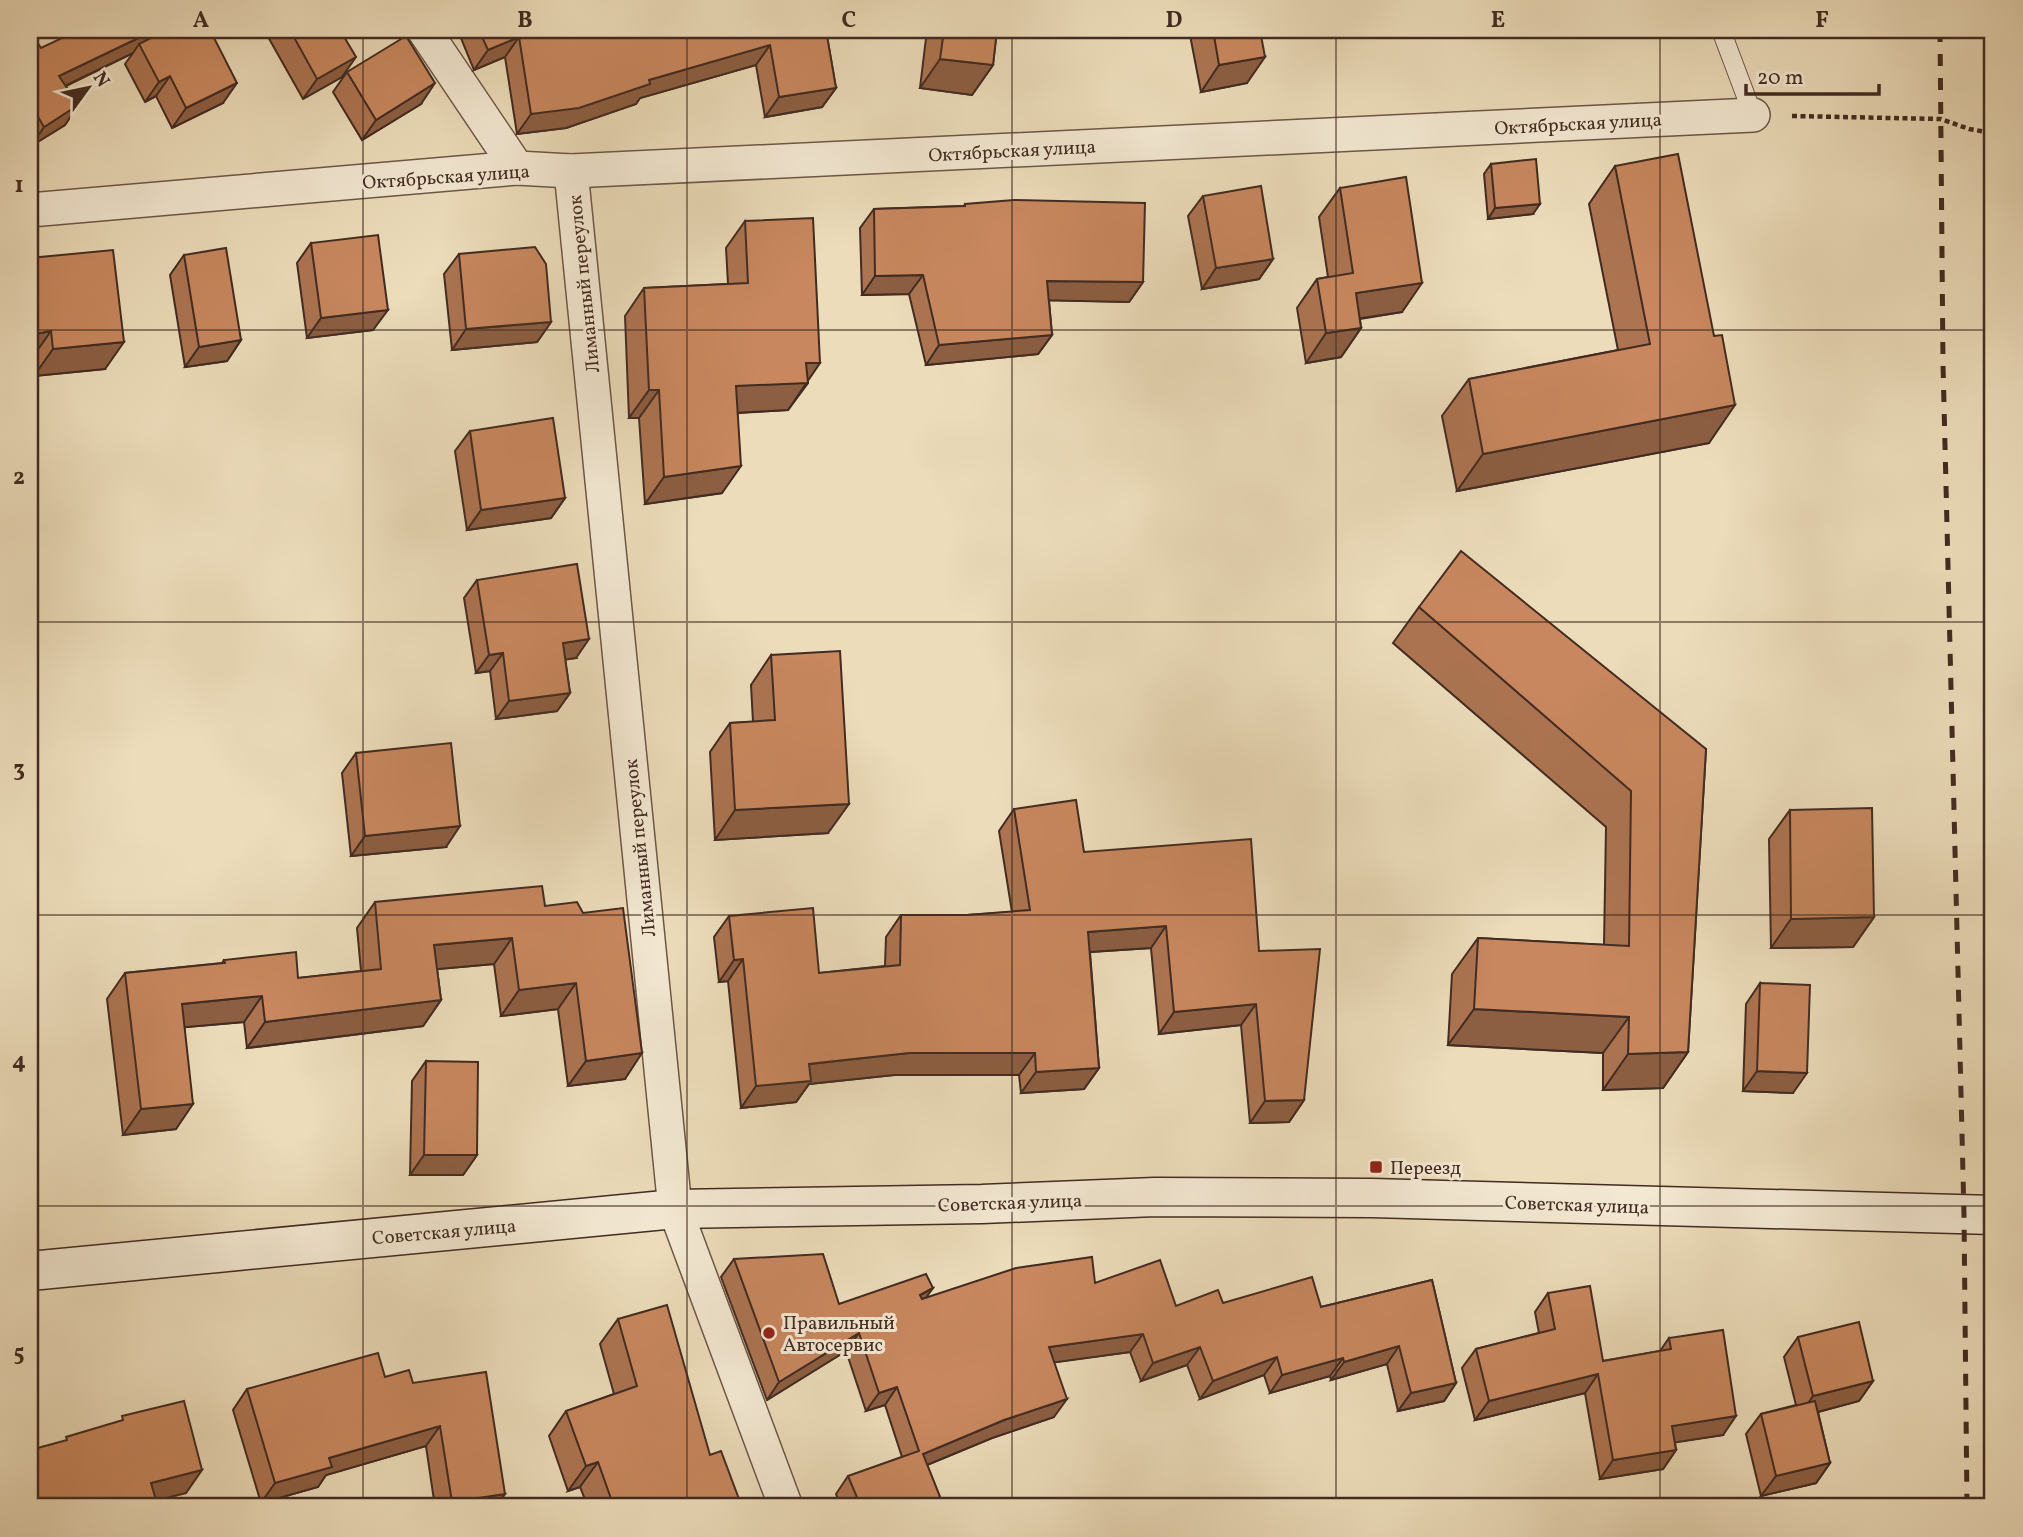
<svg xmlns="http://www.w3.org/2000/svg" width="2023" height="1537" font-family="Vollkorn,serif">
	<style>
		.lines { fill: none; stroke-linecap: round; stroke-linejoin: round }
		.lane-casing { stroke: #6c5747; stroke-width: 20 }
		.street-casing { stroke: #6c5747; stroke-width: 36 }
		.secondary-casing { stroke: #422b21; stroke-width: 41 }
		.path { stroke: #422b21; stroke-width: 4.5; stroke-dasharray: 5 3.5; stroke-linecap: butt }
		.lane { stroke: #f3e8d2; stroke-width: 18 }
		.street { stroke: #f3e8d2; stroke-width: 33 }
		.secondary { stroke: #f3e8d2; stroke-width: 38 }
		.rail { stroke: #422b21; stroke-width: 5; stroke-dasharray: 12 12; stroke-linecap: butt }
		.wall { fill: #ac7451; stroke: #422b21; stroke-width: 2 }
		.shaded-wall { fill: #8c5e42; stroke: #422b21; stroke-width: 2 }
		.building { fill: #c8875e; stroke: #422b21; stroke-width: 2 }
		.grid { fill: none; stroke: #422b21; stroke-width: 2; stroke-opacity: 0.55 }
		.poi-dot { fill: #8f2418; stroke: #f3e8d2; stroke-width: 2.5 }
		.labels { text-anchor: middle; stroke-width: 6; stroke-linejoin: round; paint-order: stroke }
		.street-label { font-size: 19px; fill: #422b21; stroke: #f3e8d2 }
		.poi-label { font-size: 19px; fill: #422b21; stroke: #f3e8d2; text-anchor: start }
		.neatline { fill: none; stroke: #422b21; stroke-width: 2.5 }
		.grid-label { font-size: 23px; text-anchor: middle; font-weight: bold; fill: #422b21 }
	</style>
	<rect width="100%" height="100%" fill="#ecdcba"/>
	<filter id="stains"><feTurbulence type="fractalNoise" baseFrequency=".00286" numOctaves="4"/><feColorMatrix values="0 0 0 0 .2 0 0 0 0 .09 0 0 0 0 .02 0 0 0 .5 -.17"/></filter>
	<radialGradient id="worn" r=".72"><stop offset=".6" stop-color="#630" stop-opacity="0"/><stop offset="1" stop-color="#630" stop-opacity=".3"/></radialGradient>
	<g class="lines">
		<g class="lane-casing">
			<polyline id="lane" points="1721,30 1753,115"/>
		</g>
		<g class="street-casing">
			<g id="street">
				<polyline points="424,30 517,168"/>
				<polyline points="571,171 675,1209 786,1507"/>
				<polyline points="30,210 517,168 571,171 1753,115"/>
			</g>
		</g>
		<g class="secondary-casing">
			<polyline id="secondary" points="30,1271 675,1209 982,1204 1155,1197 1372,1198 1993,1215"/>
		</g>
		<polyline class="path" points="1792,116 1941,119 1969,129 1993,133"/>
		<use href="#lane" class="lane"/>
		<use href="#street" class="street"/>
		<use href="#secondary" class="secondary"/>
		<polyline class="rail" points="1940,30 1943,364 1964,1215 1967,1507"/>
	</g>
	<g class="wall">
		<polygon points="271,30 340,30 342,77 303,99 267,35"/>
		<polygon points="459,30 826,30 836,88 822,107 765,117 756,65 640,98 636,104 566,128 517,134 505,57 474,70 458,31"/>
		<polygon points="927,30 997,30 993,65 972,95 920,88"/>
		<polygon points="1189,30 1260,30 1247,83 1201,92"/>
		<polygon points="30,36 41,48 154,36 223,103 172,128 156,96 145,102 125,64 133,53 66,86 78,105 65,125 31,146 30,144"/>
		<polygon points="347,72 421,104 362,140 333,92"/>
		<polygon points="1491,164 1533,214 1488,219 1484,174"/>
		<polygon points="1615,166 1714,336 1709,443 1457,491 1442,416 1469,379 1618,350 1589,204"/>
		<polygon points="1340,188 1402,312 1360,319 1361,328 1341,357 1306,363 1297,308 1317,279 1328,277 1319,217"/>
		<polygon points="1203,196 1273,259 1259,279 1202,289 1188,216"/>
		<polygon points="965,204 1143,282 1129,302 1049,300 1052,335 1038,354 926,365 909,294 862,295 860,228 874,209 964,206"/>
		<polygon points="745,221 808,383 788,410 738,413 722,493 645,504 639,418 629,418 625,316 644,288 728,284 726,248"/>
		<polygon points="311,243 373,330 307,338 297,263"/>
		<polygon points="459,254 551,322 537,342 452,350 444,274"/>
		<polygon points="184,255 241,340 227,361 185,367 170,275"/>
		<polygon points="30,258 105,369 34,376 32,358"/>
		<polygon points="470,431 565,498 551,518 467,530 455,451"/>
		<polygon points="477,580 576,658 565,659 570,693 557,711 496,719 490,671 476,673 464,598"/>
		<polygon points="1419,607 1706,749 1688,1052 1663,1088 1603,1090 1603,1053 1448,1045 1452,974 1478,938 1604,945 1606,827 1393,643"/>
		<polygon points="771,655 828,833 715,840 710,752 730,723 753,722 751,685"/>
		<polygon points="356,753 446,847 351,856 342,773"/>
		<polygon points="1014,809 1084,852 1259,951 1304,1100 1289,1122 1250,1123 1241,1025 1159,1034 1151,948 1090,952 1099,1068 1084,1089 1021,1093 1019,1075 894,1075 809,1084 796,1102 741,1108 728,981 719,982 714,937 729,916 819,973 885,966 886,937 901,915 967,915 1012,912 999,831"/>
		<polygon points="1790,810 1874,917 1853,947 1771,948 1769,839"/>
		<polygon points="375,902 545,906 625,1079 568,1086 558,1009 501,1016 494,964 437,969 441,1000 423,1026 247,1048 244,1022 185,1027 176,1129 123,1135 107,999 125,973 222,963 224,960 298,978 361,971 357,928"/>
		<polygon points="1760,983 1793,1093 1743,1091 1746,1004"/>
		<polygon points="426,1061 477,1155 463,1175 410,1175 412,1081"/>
		<polygon points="734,1259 839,1304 933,1288 925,1298 1095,1283 1176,1306 1223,1303 1321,1307 1432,1280 1456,1383 1444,1401 1398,1411 1387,1364 1331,1380 1330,1376 1270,1393 1264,1375 1200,1399 1187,1365 1141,1381 1130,1352 1054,1362 1054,1417 992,1438 927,1465 944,1507 841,1507 836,1494 848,1476 902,1457 885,1405 866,1411 846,1351 767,1400 721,1277"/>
		<polygon points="1548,1293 1603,1361 1660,1351 1669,1338 1723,1435 1675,1442 1676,1450 1663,1469 1600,1479 1585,1393 1475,1420 1462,1368 1476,1349 1539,1333 1535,1312"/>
		<polygon points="618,1319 710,1455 742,1507 588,1507 580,1487 568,1491 549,1436 566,1411 614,1394 600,1344"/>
		<polygon points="1798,1337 1873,1381 1859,1401 1818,1412 1830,1463 1816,1483 1761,1496 1746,1434 1761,1414 1796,1405 1784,1357"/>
		<polygon points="385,1377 413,1383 505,1494 495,1507 435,1507 426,1446 326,1475 318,1487 261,1503 233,1410 247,1389"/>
	</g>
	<g class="shaded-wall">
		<polygon points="155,30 159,30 148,46 139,44 133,53 46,95 59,76"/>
		<polygon points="519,37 505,57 474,70 488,50"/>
		<polygon points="770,45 756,65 640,98 636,104 566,128 517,134 531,114"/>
		<polygon points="356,57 342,77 303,99 317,79"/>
		<polygon points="1265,57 1247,83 1201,92 1219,65"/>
		<polygon points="940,59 993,65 972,95 920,88"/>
		<polygon points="170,76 156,96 145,102 159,82"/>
		<polygon points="237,83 223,103 172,128 186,108"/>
		<polygon points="435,83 421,104 362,140 376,120"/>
		<polygon points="836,88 822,107 765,117 779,97"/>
		<polygon points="78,105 65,125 31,146 44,127"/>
		<polygon points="1540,204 1533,214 1488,219 1495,208"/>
		<polygon points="1273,259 1259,279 1202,289 1216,268"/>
		<polygon points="923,275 909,294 862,295 875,276"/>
		<polygon points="1047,281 1143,282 1129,302 1033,300"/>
		<polygon points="1422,283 1402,312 1336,322 1356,293"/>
		<polygon points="388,310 373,330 307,338 321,318"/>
		<polygon points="551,322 537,342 452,350 466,329"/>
		<polygon points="1361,328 1341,357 1306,363 1326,333"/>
		<polygon points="51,331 32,358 30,358 30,335"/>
		<polygon points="1052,335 1038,354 926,365 939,345"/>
		<polygon points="241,340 227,361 185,367 199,347"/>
		<polygon points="124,342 105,369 34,376 53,349"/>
		<polygon points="806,363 820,363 788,410 717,414 736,386"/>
		<polygon points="649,390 659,390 639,418 629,418"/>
		<polygon points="1735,405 1709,443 1457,491 1483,454"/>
		<polygon points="741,466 722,493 645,504 664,477"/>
		<polygon points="565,498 551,518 467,530 481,510"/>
		<polygon points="589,639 576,658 550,662 563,643"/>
		<polygon points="503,653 490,671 476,673 489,655"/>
		<polygon points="570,693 557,711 496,719 509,701"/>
		<polygon points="849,804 828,833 715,840 735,810"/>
		<polygon points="460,826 446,847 351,856 365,836"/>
		<polygon points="1874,917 1853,947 1771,948 1791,919"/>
		<polygon points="1166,926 1151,948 1073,953 1088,932"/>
		<polygon points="512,938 494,964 416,971 434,945"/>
		<polygon points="743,959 728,981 719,982 734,960"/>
		<polygon points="576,983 558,1009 501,1016 519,990"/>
		<polygon points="262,996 244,1022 164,1029 182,1004"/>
		<polygon points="441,1000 423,1026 247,1048 265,1022"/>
		<polygon points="1256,1004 1241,1025 1159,1034 1174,1012"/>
		<polygon points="1474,1009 1629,1017 1603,1053 1448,1045"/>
		<polygon points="1688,1052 1663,1088 1603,1090 1628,1054"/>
		<polygon points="642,1053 625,1079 568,1086 586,1061"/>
		<polygon points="909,1053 1035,1053 1019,1075 894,1075 809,1084 796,1102 741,1108 756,1086 809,1064"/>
		<polygon points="1099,1068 1084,1089 1021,1093 1036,1072"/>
		<polygon points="1757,1071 1807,1073 1793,1093 1743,1091"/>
		<polygon points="1304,1100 1289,1122 1250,1123 1265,1101"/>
		<polygon points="193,1104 176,1129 123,1135 141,1109"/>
		<polygon points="424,1155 477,1155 463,1175 410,1175"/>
		<polygon points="933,1288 920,1306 920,1295"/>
		<polygon points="859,1333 846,1351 767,1400 779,1382"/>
		<polygon points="1143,1334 1130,1352 1036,1365 1049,1347"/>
		<polygon points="1399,1346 1387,1364 1331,1380 1344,1362"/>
		<polygon points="1200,1347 1187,1365 1141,1381 1153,1363"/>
		<polygon points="1277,1357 1264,1375 1200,1399 1213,1381"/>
		<polygon points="1343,1358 1330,1376 1270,1393 1282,1375"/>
		<polygon points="1598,1374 1585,1393 1475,1420 1489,1401"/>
		<polygon points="1873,1381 1859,1401 1799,1417 1813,1396"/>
		<polygon points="1456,1383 1444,1401 1398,1411 1411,1393"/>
		<polygon points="897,1387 885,1405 866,1411 879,1393"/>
		<polygon points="1067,1399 1054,1417 992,1438 910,1472 923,1454 1004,1420"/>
		<polygon points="1736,1416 1723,1435 1659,1445 1672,1426"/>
		<polygon points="440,1426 426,1446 326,1475 318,1487 261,1503 275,1483 329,1458"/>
		<polygon points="1676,1450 1663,1469 1600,1479 1613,1460"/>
		<polygon points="598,1462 580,1487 568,1491 586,1466"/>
		<polygon points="1830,1463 1816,1483 1761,1496 1776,1476"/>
		<polygon points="202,1470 186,1493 134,1506 151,1483"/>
		<polygon points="505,1494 495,1507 448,1507 452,1502"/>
	</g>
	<g class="building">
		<polygon points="79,30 155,30 59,76 78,105 44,127 30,103 30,36 32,34 41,48"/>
		<polygon points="167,30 210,30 237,83 186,108 170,76 159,82 139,44"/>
		<polygon points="290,30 340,30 356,57 317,79"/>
		<polygon points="479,30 826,30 836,88 779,97 770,45 649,80 650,84 579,108 531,114 519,37 488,50"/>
		<polygon points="944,30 997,30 993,65 940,59"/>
		<polygon points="1213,30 1260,30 1265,57 1219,65"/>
		<polygon points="406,36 435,83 376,120 347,72"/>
		<polygon points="1678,154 1714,336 1722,335 1735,405 1483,454 1469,379 1650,344 1615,166"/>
		<polygon points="1536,159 1540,204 1495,208 1491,164"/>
		<polygon points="1406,177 1422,283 1356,293 1361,328 1326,333 1317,279 1353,273 1340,188"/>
		<polygon points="1261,186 1273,259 1216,268 1203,196"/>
		<polygon points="1014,200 1145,203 1143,282 1047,281 1052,335 939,345 923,275 875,276 874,209 965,206 965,204"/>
		<polygon points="813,218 820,363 806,363 808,383 736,386 741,466 664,477 659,390 649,390 644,288 748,283 745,221"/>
		<polygon points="378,235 388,310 321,318 311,243"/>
		<polygon points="535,247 546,264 551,322 466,329 459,254"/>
		<polygon points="226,248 241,340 199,347 184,255"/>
		<polygon points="113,250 124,342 53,349 51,331 30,335 30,258"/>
		<polygon points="553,418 565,498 481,510 470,431"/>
		<polygon points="1461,551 1706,749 1688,1052 1628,1054 1629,1017 1474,1009 1478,938 1629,946 1631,791 1419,607"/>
		<polygon points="577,564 589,639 563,643 570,693 509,701 503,653 489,655 477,580"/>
		<polygon points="840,651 849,804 735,810 730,723 775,720 771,655"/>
		<polygon points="451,743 460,826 365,836 356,753"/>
		<polygon points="1076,800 1084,852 1251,839 1259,951 1320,949 1304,1100 1265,1101 1256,1004 1174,1012 1166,926 1088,932 1099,1068 1036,1072 1035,1053 909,1053 809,1064 811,1081 756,1086 743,959 734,960 729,916 813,908 819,973 900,965 901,915 967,915 1030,910 1014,809"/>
		<polygon points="1872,808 1874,917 1791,919 1790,810"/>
		<polygon points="542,886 545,906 577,902 583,913 623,908 642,1053 586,1061 576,983 519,990 512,938 434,945 441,1000 265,1022 262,996 182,1004 193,1104 141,1109 125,973 225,963 224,960 296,952 298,978 381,969 375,902"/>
		<polygon points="1760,983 1810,985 1807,1073 1757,1071"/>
		<polygon points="426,1061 478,1062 477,1155 424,1155"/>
		<polygon points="823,1254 839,1304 926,1274 933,1288 920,1295 922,1299 1016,1268 1092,1257 1095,1283 1160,1260 1176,1306 1218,1290 1223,1303 1312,1277 1321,1307 1432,1280 1456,1383 1411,1393 1399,1346 1344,1362 1343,1358 1282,1375 1277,1357 1213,1381 1200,1347 1153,1363 1143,1334 1049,1347 1067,1399 1004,1420 923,1454 944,1507 861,1507 848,1476 919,1451 897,1387 879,1393 859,1333 779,1382 734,1259"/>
		<polygon points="1590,1286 1603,1361 1671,1349 1669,1338 1723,1330 1736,1416 1672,1426 1676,1450 1613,1460 1598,1374 1489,1401 1476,1349 1555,1329 1548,1293"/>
		<polygon points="667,1305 710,1455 721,1451 742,1507 614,1507 598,1462 586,1466 566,1411 637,1386 618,1319"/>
		<polygon points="1859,1322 1873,1381 1813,1396 1798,1337"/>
		<polygon points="378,1353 385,1377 409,1370 413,1383 486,1372 505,1494 452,1502 440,1426 329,1458 332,1467 275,1483 247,1389"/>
		<polygon points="184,1401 202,1470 151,1483 158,1507 30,1507 30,1450 67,1440 66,1437 123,1420 122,1416"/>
		<polygon points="1815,1401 1830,1463 1776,1476 1761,1414"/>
	</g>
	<path class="grid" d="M363,30V1507M687,30V1507M1012,30V1507M1336,30V1507M1660,30V1507M30,330H1993M30,622H1993M30,915H1993M30,1206H1993"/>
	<g class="poi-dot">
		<rect x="1369" y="1160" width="14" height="14" rx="3.5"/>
		<circle cx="769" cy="1333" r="7"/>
	</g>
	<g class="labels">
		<g class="street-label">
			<text transform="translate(1578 123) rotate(-3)" y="7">Октябрьская улица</text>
			<text transform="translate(1012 150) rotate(-3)" y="7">Октябрьская улица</text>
			<text transform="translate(446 176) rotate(-4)" y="7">Октябрьская улица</text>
			<text transform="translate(583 284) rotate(-96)" y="7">Лиманный переулок</text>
			<text transform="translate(639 848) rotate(-96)" y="7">Лиманный переулок</text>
			<text transform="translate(1010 1202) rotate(-2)" y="7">Советская улица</text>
			<text transform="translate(1577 1204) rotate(2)" y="7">Советская улица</text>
			<text transform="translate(444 1231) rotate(-5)" y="7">Советская улица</text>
		</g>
		<g class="poi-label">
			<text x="1390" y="1174">Переезд</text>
			<text x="783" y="1329">Правильный<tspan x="783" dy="22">Автосервис</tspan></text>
		</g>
	</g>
	<rect width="2023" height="1537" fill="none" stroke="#ecdcba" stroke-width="77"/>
	<g transform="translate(88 88) rotate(57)" stroke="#f3e8d2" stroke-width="5" paint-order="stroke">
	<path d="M0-5L12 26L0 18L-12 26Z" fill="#422b21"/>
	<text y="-10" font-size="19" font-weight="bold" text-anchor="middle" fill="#422b21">N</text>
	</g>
	<path d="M1746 84v10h133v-10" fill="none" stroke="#422b21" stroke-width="3.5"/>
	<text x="1757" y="84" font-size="21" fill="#422b21" stroke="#f3e8d2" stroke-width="5" paint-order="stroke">20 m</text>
	<rect x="38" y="38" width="1946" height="1460" class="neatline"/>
	<g class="grid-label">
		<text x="201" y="27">A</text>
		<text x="525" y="27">B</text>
		<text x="849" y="27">C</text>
		<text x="1174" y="27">D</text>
		<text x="1498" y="27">E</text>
		<text x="1822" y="27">F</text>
		<text x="19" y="192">1</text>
		<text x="19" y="484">2</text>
		<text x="19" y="776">3</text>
		<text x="19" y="1068">4</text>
		<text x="19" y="1360">5</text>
	</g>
	<rect width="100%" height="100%" filter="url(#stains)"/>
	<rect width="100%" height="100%" fill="url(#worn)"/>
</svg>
